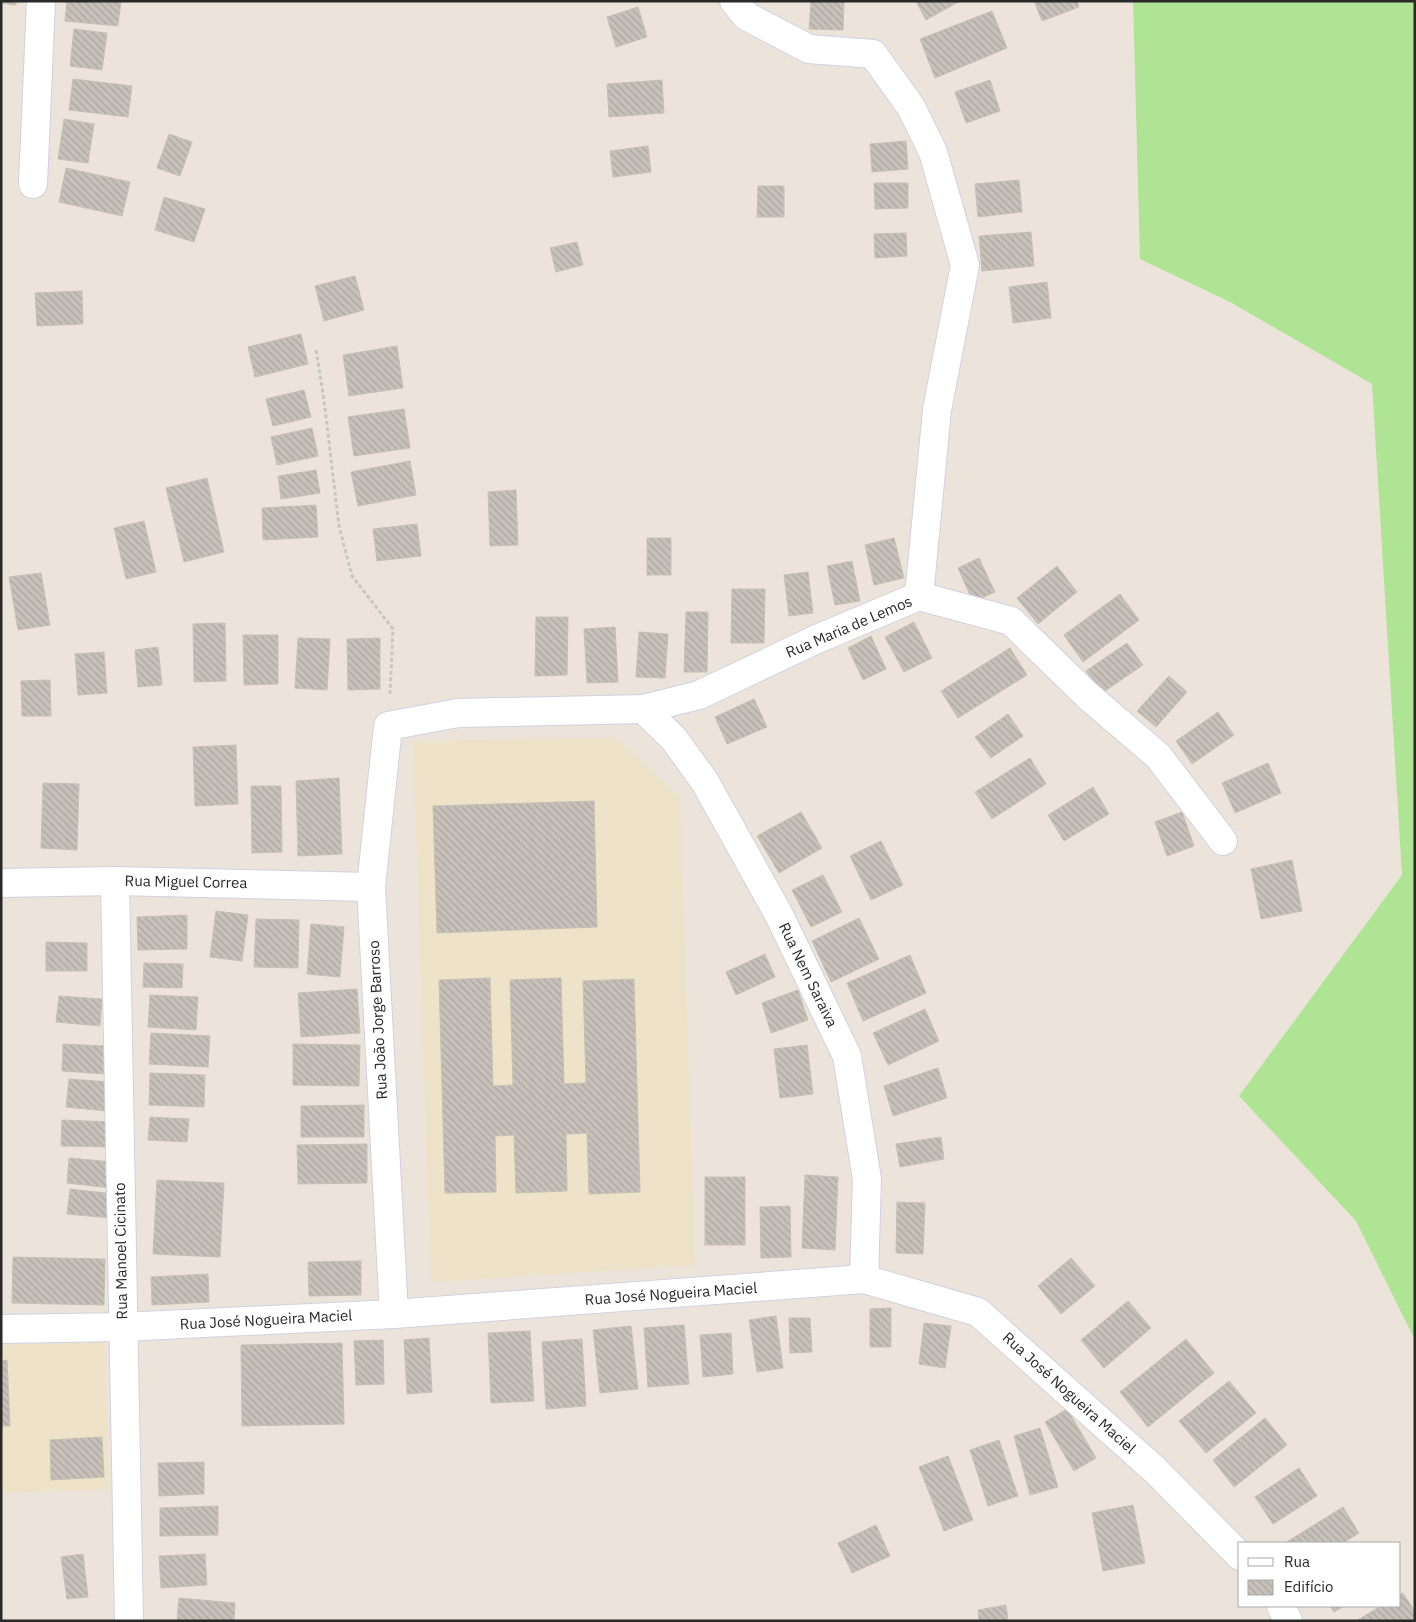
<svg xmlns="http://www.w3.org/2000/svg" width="1416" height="1622" font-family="'IBM Plex Sans',sans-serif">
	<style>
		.education { fill: #eee2c8 }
		.grass { fill: #aee494 }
		.building { fill: url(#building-back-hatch); stroke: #c7c0b4 }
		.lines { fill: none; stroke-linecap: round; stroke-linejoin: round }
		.street-casing { stroke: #cfd2e2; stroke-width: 30 }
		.path { stroke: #c7c7c7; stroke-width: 3; stroke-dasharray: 4 2.5; stroke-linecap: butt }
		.street { stroke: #fff; stroke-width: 28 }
		.labels { text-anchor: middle; stroke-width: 4.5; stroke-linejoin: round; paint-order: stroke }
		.street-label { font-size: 15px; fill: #292929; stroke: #fff }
	</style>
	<defs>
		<pattern id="building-back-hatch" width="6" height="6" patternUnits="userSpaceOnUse" patternTransform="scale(1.25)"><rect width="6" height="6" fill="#c7c1ba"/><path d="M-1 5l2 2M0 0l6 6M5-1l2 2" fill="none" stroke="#aba6a0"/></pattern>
	</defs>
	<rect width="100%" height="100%" fill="#ece4da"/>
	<g class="education">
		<polygon points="617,738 680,798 695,1265 431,1282 413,741"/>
		<polygon points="105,1342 109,1489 1,1493 1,1345"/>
	</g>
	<polygon class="grass" points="1133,1 1415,1 1415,1340 1356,1221 1239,1096 1402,875 1372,384 1230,302 1140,259"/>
	<g class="building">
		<polygon points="1,1 16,1 16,5 1,3"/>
		<polygon points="67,1 121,1 118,26 65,21"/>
		<polygon points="811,1 844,2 843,30 809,29"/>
		<polygon points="916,1 960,1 926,20"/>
		<polygon points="1034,1 1077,1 1079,7 1042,21"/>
		<polygon points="638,7 647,37 616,47 607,17"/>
		<polygon points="992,11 1007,48 935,78 920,39"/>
		<polygon points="74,29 107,33 102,70 70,66"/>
		<polygon points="73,79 132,86 128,117 69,110"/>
		<polygon points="662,80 664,113 609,117 607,84"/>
		<polygon points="990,80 1000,111 966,123 955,92"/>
		<polygon points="64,119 94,124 88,163 58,159"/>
		<polygon points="169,134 192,142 180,176 157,168"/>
		<polygon points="906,141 908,169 872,172 870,144"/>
		<polygon points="648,146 651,172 613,177 610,151"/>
		<polygon points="66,168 130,182 122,216 59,202"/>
		<polygon points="1019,180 1022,212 978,217 975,184"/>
		<polygon points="874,183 908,183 908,208 875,209"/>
		<polygon points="758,186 784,186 784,217 757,217"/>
		<polygon points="164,197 205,209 194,242 155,230"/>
		<polygon points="1031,232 1034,266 982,271 979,236"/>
		<polygon points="906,233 907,256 875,258 874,234"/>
		<polygon points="577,242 583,265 556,272 550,248"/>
		<polygon points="355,276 364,310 324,321 315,286"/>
		<polygon points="1047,282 1051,318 1013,323 1009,287"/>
		<polygon points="82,291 83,324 37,326 35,293"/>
		<polygon points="301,334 308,364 255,377 248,347"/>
		<polygon points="397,346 403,388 349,396 343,355"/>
		<polygon points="304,390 311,417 273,426 266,399"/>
		<polygon points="404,409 410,448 354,456 348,417"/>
		<polygon points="312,428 318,456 277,465 271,437"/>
		<polygon points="410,461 416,495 358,506 351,472"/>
		<polygon points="316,470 320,493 281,499 278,476"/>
		<polygon points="207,478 224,552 184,562 166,488"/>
		<polygon points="516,490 518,545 490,546 488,492"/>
		<polygon points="316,505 318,537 263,540 262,508"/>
		<polygon points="144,521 156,572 126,579 114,528"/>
		<polygon points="417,524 421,556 377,561 373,529"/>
		<rect x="647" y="538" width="24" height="37"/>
		<polygon points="894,538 904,578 874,585 865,545"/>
		<polygon points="979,558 995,592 973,602 958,568"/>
		<polygon points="852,561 860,601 835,605 827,566"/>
		<polygon points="1057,566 1077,592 1038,624 1017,598"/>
		<polygon points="808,572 813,613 789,616 784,575"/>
		<polygon points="41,573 50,625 18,630 9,577"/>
		<polygon points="732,589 765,589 764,643 731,643"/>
		<polygon points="1120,594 1139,620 1083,662 1064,635"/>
		<polygon points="686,612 708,612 707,672 684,672"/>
		<polygon points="536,617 568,617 567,675 535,676"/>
		<polygon points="914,622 932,658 904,672 885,637"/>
		<polygon points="225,623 226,681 194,682 193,624"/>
		<polygon points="615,627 618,682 587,683 584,629"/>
		<polygon points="639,632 668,634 665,678 636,677"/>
		<polygon points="243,635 278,635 278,684 244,685"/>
		<polygon points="871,636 886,669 863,680 848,648"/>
		<polygon points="298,638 330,639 327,690 295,688"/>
		<polygon points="380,638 380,689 348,690 347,639"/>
		<polygon points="1127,643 1143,665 1102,693 1086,671"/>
		<polygon points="158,647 162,685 138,687 135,650"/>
		<polygon points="1010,648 1027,675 958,718 941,691"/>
		<polygon points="104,652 107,693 78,695 75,654"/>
		<polygon points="1169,676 1187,692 1156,727 1137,711"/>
		<polygon points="50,680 51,716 22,716 21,681"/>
		<polygon points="754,699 767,727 727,744 715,717"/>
		<polygon points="1218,712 1234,735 1192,764 1176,741"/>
		<polygon points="1008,714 1023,736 991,758 975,737"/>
		<polygon points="236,745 238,804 195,806 193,747"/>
		<polygon points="1030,758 1046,784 992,819 975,792"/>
		<polygon points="1268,763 1281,793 1235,813 1222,783"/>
		<polygon points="339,778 342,854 298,856 296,781"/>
		<polygon points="43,783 79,784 77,850 41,848"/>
		<polygon points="251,786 281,786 282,852 252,853"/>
		<polygon points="1093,787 1109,814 1064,841 1048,815"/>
		<polygon points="594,801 597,927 437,933 433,806"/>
		<polygon points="801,812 822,848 779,873 757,836"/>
		<polygon points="1182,812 1194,846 1167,856 1155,822"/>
		<polygon points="881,841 903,885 871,900 850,856"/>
		<polygon points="1292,860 1302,911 1261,919 1251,869"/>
		<polygon points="823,875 842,912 811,927 792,890"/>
		<polygon points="216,911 248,915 242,961 210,957"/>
		<polygon points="187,915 187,949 138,950 137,917"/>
		<polygon points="859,918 879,959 831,982 812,941"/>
		<polygon points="256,919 299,920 298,968 254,967"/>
		<polygon points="311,924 344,927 340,977 307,974"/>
		<polygon points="46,942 87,943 87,971 46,971"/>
		<polygon points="765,954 775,977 736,995 726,972"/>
		<polygon points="910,955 926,993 863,1021 847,983"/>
		<polygon points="144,963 183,964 182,988 143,987"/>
		<polygon points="490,978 493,1086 513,1085 510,980 561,978 564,1084 586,1083 583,981 634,979 640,1192 589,1194 587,1133 566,1134 567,1191 516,1193 514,1135 495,1136 496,1192 445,1193 439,980"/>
		<polygon points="357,989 360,1033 301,1037 298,993"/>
		<polygon points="798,990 808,1020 771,1033 762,1003"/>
		<polygon points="150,995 198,997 196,1030 148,1027"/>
		<polygon points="59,996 102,999 100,1026 56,1022"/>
		<polygon points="925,1009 939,1041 888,1065 873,1033"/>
		<polygon points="151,1033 210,1036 208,1067 149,1064"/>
		<polygon points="63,1044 107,1046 105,1074 62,1071"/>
		<polygon points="293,1044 360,1045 359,1086 293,1085"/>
		<polygon points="807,1045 813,1094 780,1098 774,1049"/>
		<polygon points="938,1068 947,1098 893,1116 884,1086"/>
		<polygon points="150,1073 205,1075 204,1107 149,1105"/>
		<polygon points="69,1079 110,1082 107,1111 66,1107"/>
		<polygon points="364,1105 364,1137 301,1137 301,1106"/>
		<polygon points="150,1117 189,1119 187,1142 148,1140"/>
		<polygon points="62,1120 112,1122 111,1147 61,1146"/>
		<polygon points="941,1137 944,1159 900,1167 896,1144"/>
		<polygon points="367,1144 367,1183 298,1184 297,1145"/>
		<polygon points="69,1158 113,1162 110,1188 67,1183"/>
		<polygon points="805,1175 838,1177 835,1250 802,1248"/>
		<rect x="705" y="1177" width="40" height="68"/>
		<polygon points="157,1180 224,1183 220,1257 153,1254"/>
		<polygon points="70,1189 114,1194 111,1218 67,1214"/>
		<polygon points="897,1202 925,1203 923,1254 896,1253"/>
		<polygon points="790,1206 791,1257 761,1258 760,1207"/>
		<polygon points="13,1257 105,1259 104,1305 12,1303"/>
		<polygon points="1071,1258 1095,1286 1061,1314 1038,1286"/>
		<polygon points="361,1261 361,1295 309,1296 308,1262"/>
		<polygon points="208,1274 209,1302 152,1305 151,1277"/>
		<polygon points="1128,1301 1151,1328 1104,1368 1081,1340"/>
		<polygon points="891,1308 891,1347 870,1347 870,1309"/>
		<polygon points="776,1316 783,1368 757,1372 749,1320"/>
		<polygon points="789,1318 810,1318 812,1352 790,1353"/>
		<polygon points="924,1323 951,1326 945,1368 919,1364"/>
		<polygon points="684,1325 689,1384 648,1387 644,1328"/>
		<polygon points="631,1326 638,1389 600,1393 593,1330"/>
		<polygon points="530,1331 534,1401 491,1403 488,1333"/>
		<polygon points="731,1333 733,1374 703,1377 700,1335"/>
		<polygon points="429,1338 432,1392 407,1394 404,1340"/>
		<polygon points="582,1339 586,1406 546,1409 542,1342"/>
		<polygon points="1186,1339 1214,1373 1148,1427 1120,1392"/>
		<polygon points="383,1340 384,1384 356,1385 354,1341"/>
		<polygon points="342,1343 344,1424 242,1426 241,1345"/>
		<polygon points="7,1360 10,1426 1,1426 1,1361"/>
		<polygon points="1229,1381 1256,1413 1206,1453 1179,1421"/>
		<polygon points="1067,1409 1096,1458 1074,1471 1045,1422"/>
		<polygon points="1265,1418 1287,1445 1234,1487 1213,1460"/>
		<polygon points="1040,1428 1058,1487 1030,1495 1014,1436"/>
		<polygon points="102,1437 104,1477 51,1480 50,1440"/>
		<polygon points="999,1440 1018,1496 988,1506 970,1450"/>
		<polygon points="948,1456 973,1520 944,1531 919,1467"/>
		<polygon points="204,1462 204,1494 159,1496 158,1463"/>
		<polygon points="1299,1468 1317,1496 1273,1524 1255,1497"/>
		<polygon points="1133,1505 1145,1563 1103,1571 1092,1513"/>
		<polygon points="218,1506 218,1535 160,1536 160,1508"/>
		<polygon points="1343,1507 1359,1533 1343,1543 1285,1543"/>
		<polygon points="876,1525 890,1556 852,1573 838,1543"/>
		<polygon points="83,1554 88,1597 67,1599 61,1557"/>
		<polygon points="205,1554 207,1585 161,1588 159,1556"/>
		<polygon points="1403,1593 1415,1612 1415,1621 1356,1621 1381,1606 1400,1606 1400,1594"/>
		<polygon points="179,1598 235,1603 234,1621 177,1621"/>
		<polygon points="1006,1605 1008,1621 979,1621 978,1610"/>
		<polygon points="1330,1606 1344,1606 1334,1612"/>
	</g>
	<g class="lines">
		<g class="street-casing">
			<g id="street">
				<polyline points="734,1 746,16 809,49 873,54 911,107 933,152 965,265 937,410 919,596"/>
				<polyline points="33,184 41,1"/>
				<polyline points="643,709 674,739 705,782 779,915 847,1056 867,1179 864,1279"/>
				<polyline points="115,881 129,1621"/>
				<polyline points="1,883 115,881 371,887"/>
				<polyline points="394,1314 371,887 388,726 458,713 643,709 699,695 817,639 919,596 1011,621 1088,696 1158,756 1223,841"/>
				<polyline points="1,1329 122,1327 394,1314 864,1279 978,1312 1155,1470 1240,1556"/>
				<polyline points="1281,1606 1288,1621"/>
			</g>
		</g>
		<polyline class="path" points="316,350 324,400 339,526 352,576 393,629 390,694"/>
		<use href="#street" class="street"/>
	</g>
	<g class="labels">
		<g class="street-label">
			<text transform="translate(849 627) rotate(-23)" y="5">Rua Maria de Lemos</text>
			<text transform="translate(186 882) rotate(1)" y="5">Rua Miguel Correa</text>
			<text transform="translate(808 975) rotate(64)" y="5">Rua Nem Saraiva</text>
			<text transform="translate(378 1020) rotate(-93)" y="5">Rua João Jorge Barroso</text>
			<text transform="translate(121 1251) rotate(-91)" y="5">Rua Manoel Cicinato</text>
			<text transform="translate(671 1294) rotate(-4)" y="5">Rua José Nogueira Maciel</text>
			<text transform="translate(266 1320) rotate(-3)" y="5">Rua José Nogueira Maciel</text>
			<text transform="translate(1069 1393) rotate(42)" y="5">Rua José Nogueira Maciel</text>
		</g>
	</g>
	<rect width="1416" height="1622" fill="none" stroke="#292929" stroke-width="5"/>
	<rect x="1238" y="1542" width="162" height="65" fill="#ffffff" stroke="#a9a9a9"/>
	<rect x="1248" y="1558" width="25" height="8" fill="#ffffff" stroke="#a9a9a9"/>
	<text x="1284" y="1567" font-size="15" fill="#292929">Rua</text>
	<rect x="1248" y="1580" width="25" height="15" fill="url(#building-back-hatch)" stroke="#a9a9a9"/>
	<text x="1284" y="1592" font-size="15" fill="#292929">Edifício</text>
</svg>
